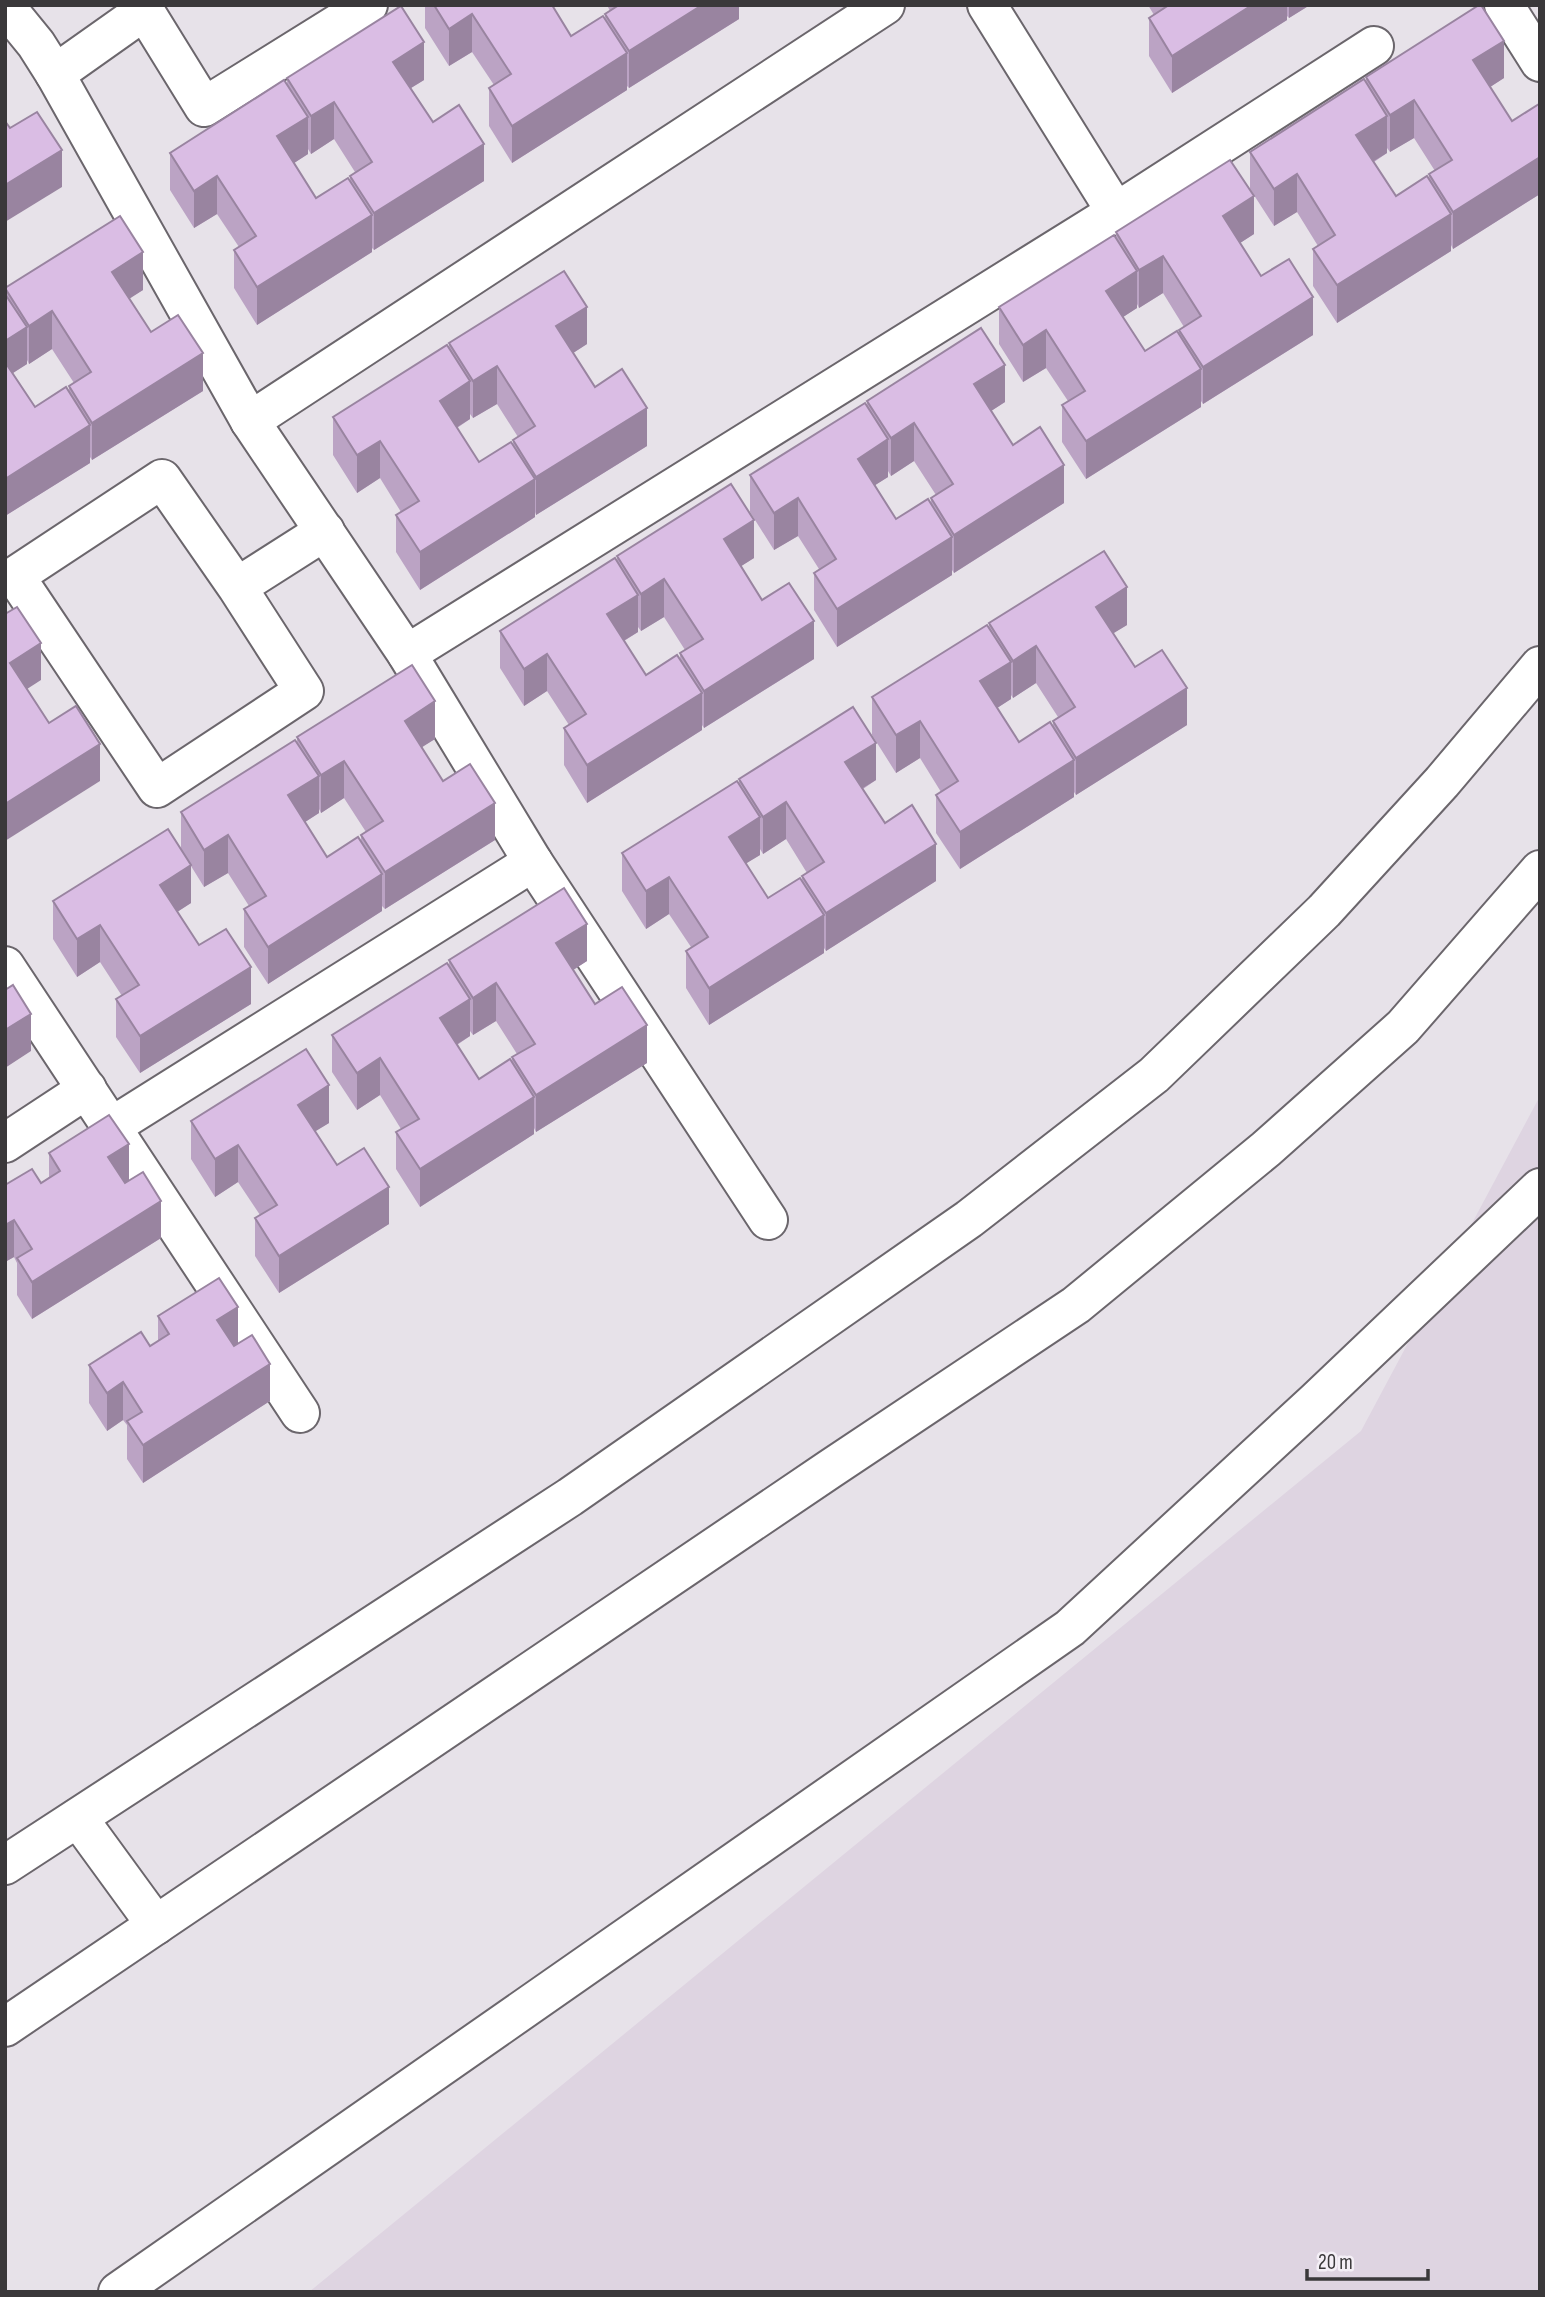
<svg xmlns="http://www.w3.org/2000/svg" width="1545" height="2297" font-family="'Sofia Sans Condensed',sans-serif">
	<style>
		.built { fill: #ded4e1 }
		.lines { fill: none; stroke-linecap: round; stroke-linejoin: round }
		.minor-casing { stroke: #6b666c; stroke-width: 42 }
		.minor { stroke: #fff; stroke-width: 38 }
		.wall { fill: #bba3c4; fill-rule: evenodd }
		.shaded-wall { fill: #9984a0 }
		.building { fill: #dabde4; stroke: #9984a0; stroke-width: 2 }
	</style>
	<rect width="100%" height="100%" fill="#e7e2e9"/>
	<polygon class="built" points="1540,1096 1540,2292 309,2292 1361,1431"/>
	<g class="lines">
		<g class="minor-casing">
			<g id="minor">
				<polyline points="141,5 204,107 368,5"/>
				<polyline points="987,5 1116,212"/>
				<polyline points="1504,5 1540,62"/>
				<polyline points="5,6 36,44 55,74 250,421 407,654 533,862 768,1220"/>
				<polyline points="55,74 144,11"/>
				<polyline points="250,421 885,5"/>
				<polyline points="237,587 304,691 157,788 15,576 162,479 237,587 325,531"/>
				<polyline points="407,654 1116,212 1374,46"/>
				<polyline points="5,966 300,1413"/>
				<polyline points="111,1127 533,862"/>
				<polyline points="5,1143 87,1089"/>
				<polyline points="78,1818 156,1925"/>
				<polyline points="5,1865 570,1497 969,1219 1154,1075 1324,911 1442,782 1540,666"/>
				<polyline points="5,2027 830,1469 1076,1305 1266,1149 1403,1027 1540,870"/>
				<polyline points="118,2292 1070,1628 1316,1401 1540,1188"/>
			</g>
		</g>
		<use href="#minor" class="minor"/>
	</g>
	<g class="wall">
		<polygon points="425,5 552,5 571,36 605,19 605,14 610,11 607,5 739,5 739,19 629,88 627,86 627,90 512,163 489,126 489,88 494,85 472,52 449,66 425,28"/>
		<polygon points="1148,5 1310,5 1289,18 1287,16 1287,20 1172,93 1149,56 1149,18 1154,15"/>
		<path d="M1366,77L1504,78L1490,87L1512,121L1540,105V194L1453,249L1451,245V251L1337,323L1313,286V249L1318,246L1297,212L1274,226L1250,189V152L1366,82ZM1414,138L1435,171L1429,174V180L1396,196L1374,162L1387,153V148L1390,152Z"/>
		<path d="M287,78L424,80L411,88L433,122L484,181L374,250L372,248V252L257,325L234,288V250L239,247L217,214L194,228L170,190V153L287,84ZM334,139L355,172L350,176V181L316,198L294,163L308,154V149L311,154Z"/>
		<path d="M1116,232L1254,234L1240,243L1261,276L1313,335L1203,404L1201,401V407L1086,479L1062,442V405L1068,401L1046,368L1023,382L999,344V307L1116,238ZM1163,293L1184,327L1179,330V335L1145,351L1123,317L1137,308V304L1139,308Z"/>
		<path d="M5,288L143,290L129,298L151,332L203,391L92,460L90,457V463L5,516ZM52,349L74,383L69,386V391L35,407L13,373L27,364V360L29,364Z"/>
		<path d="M449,343L587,344L573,353L595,387L647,446L536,515L535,512V517L420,590L396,552V515L401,512L380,478L357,493L333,455V417L449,349ZM497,404L518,437L513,440V446L479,462L457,428L470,419V414L473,418Z"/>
		<path d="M867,401L1005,402L991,411L1013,445L1064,503L954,573L952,570V575L837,647L814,610V573L819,569L798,536L774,550L750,512V475L867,406ZM914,461L936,495L931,498V503L896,519L875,485L888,477V471L891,476Z"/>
		<path d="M617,556L754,558L741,566L762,600L814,659L704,728L702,725V730L587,803L564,765V728L569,725L547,691L524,706L500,668V631L617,562ZM664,617L685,650L680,653V659L646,675L624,641L638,632V627L641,631Z"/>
		<path d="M989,623L1127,625L1113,633L1135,667L1187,725L1076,795L1074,792V797L960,869L936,833V795L941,792L920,758L896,773L872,735V697L989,628ZM1036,683L1058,717L1053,721V726L1019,742L997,708L1011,699V695L1013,698Z"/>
		<path d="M297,737L435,739L421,747L443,781L495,840L385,909L382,906V911L268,984L244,947V909L249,906L228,873L204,887L191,866V903L177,912L199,945L251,1004L140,1073L116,1037V999L122,996L100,962L77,977L53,939V901L181,849V812L297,743ZM344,798L366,832L361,835V840L327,857L305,822L319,813V809L321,813Z"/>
		<path d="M739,779L876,780L863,789L885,823L936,881L826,951L824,948V953L709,1025L686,988V951L691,947L669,914L646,929L622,891V853L739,783ZM786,839L807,873L802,876V882L768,898L746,863L760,855V849L763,854Z"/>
		<path d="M449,960L587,961L573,970L595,1004L647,1063L536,1132L534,1128V1134L420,1207L396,1169V1132L401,1129L380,1095L357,1110L332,1072V1035L449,965ZM496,1021L517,1054L512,1057V1063L479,1079L457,1045L470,1036V1031L473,1035Z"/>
		<polygon points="191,1121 329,1123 315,1131 337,1165 389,1224 279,1293 255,1256 255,1218 260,1215 238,1182 215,1197 191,1159"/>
		<polygon points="49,1153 129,1181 161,1238 32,1319 17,1295 17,1263 14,1257 5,1262 5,1185 41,1183 49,1177"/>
		<polygon points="158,1316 238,1344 270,1401 143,1483 127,1459 127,1425 123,1420 107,1431 89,1403 89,1365 150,1346 158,1341"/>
	</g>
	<g class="shaded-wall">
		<polygon points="702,5 739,5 739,19 629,88 629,51"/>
		<polygon points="1252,5 1287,5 1287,20 1172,93 1172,56"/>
		<polygon points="1289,5 1310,5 1289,18"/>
		<polygon points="472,14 472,52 449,66 449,29"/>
		<polygon points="1504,41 1504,78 1473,98 1473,60"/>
		<polygon points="424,42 424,80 393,99 393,62"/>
		<polygon points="627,53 627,90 512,163 512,126"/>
		<polygon points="1414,100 1414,138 1390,152 1390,115"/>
		<polygon points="334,102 334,139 311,154 311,116"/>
		<polygon points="1387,116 1387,153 1356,172 1356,135"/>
		<polygon points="308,117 308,154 277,174 277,136"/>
		<polygon points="484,144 484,181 374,250 374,213"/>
		<polygon points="62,150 62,187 5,222 5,185"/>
		<polygon points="1540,157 1540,194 1453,249 1453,212"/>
		<polygon points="1297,174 1297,212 1274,226 1274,189"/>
		<polygon points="217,176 217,214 194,228 194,191"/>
		<polygon points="1254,196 1254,234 1223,254 1223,216"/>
		<polygon points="1451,214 1451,251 1337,323 1337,285"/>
		<polygon points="372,215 372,252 257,325 257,287"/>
		<polygon points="143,252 143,290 112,310 112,272"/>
		<polygon points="1163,256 1163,293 1139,308 1139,270"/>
		<polygon points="1137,271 1137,308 1106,328 1106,291"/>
		<polygon points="1313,297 1313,335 1203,404 1203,367"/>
		<polygon points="587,307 587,344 556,364 556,326"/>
		<polygon points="52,311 52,349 29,364 29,326"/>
		<polygon points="27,327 27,364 5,378 5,341"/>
		<polygon points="1046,330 1046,368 1023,382 1023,345"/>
		<polygon points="203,353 203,391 92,460 92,423"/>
		<polygon points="1005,365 1005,402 974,422 974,384"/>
		<polygon points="497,366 497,404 473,418 473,381"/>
		<polygon points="1201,369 1201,407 1086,479 1086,441"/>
		<polygon points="470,381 470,419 440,438 440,401"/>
		<polygon points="647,408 647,446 536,515 536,477"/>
		<polygon points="914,423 914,461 891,476 891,438"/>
		<polygon points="90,425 90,463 5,516 5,479"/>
		<polygon points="888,439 888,477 858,496 858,459"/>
		<polygon points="380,441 380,478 357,493 357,455"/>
		<polygon points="1064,465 1064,503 954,573 954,535"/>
		<polygon points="535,479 535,517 420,590 420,552"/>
		<polygon points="798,498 798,536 774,550 774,513"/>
		<polygon points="754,520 754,558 724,577 724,539"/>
		<polygon points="952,537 952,575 837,647 837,609"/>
		<polygon points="664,579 664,617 641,631 641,594"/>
		<polygon points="1127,587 1127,625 1096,644 1096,607"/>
		<polygon points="638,595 638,632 607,651 607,614"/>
		<polygon points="814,621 814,659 704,728 704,691"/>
		<polygon points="41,643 41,680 10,700 10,663"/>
		<polygon points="1036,646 1036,683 1013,698 1013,661"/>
		<polygon points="547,654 547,691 524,706 524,669"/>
		<polygon points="1011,662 1011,699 980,719 980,681"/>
		<polygon points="1187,688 1187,725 1076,795 1076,758"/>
		<polygon points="702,693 702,730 587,803 587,765"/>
		<polygon points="435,701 435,739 405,758 405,721"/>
		<polygon points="920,721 920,758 896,773 896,735"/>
		<polygon points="876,743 876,780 845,799 845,762"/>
		<polygon points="100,744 100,781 5,841 5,804"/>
		<polygon points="1074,760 1074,797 960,869 960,832"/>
		<polygon points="344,761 344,798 321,813 321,775"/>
		<polygon points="319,776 319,813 288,833 288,795"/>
		<polygon points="786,802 786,839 763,854 763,817"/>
		<polygon points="495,803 495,840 385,909 385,872"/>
		<polygon points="760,817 760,855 729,874 729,837"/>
		<polygon points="228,835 228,873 204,887 204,850"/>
		<polygon points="936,844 936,881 826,951 826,913"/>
		<polygon points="191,865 191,903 160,923 160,885"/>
		<polygon points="382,874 382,911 268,984 268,947"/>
		<polygon points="669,877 669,914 646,929 646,891"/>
		<polygon points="824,915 824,953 709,1025 709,988"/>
		<polygon points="587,924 587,961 556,981 556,943"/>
		<polygon points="100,925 100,962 77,977 77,939"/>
		<polygon points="251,967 251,1004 140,1073 140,1036"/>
		<polygon points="496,983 496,1021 473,1035 473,998"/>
		<polygon points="470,999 470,1036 440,1055 440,1018"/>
		<polygon points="31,1014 31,1051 5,1068 5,1030"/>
		<polygon points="647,1025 647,1063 536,1132 536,1095"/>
		<polygon points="380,1058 380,1095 357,1110 357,1073"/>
		<polygon points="329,1085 329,1123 298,1142 298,1105"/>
		<polygon points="534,1097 534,1134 420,1207 420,1169"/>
		<polygon points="129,1144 129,1181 108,1195 108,1157"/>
		<polygon points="238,1145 238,1182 215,1197 215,1159"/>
		<polygon points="389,1187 389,1224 279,1293 279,1256"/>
		<polygon points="161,1201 161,1238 32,1319 32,1282"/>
		<polygon points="14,1220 14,1257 5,1262 5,1225"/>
		<polygon points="238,1307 238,1345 217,1358 217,1320"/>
		<polygon points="270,1364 270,1401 143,1483 143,1445"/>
		<polygon points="123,1382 123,1420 107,1431 107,1393"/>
	</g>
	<g class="building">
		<polygon points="434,5 552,5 571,36 603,16 627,53 512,126 489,88 511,74 472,14 449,29"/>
		<polygon points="619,5 702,5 629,51 605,14"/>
		<polygon points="1169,5 1252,5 1172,56 1149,18"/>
		<polygon points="1479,5 1481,5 1504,41 1473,60 1512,121 1539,104 1540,157 1453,212 1429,174 1452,160 1414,100 1390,115 1366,77"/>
		<polygon points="401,6 424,42 393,62 433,122 459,105 484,144 374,213 350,176 372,162 334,102 311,116 287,78"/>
		<polygon points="1364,79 1387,116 1356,135 1396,196 1427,176 1451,214 1337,285 1313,249 1335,235 1297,174 1274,189 1250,152"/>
		<polygon points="284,80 308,117 277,136 316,198 348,178 372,215 257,287 234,250 256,236 217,176 194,191 170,153"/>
		<polygon points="37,112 62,150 5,185 5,121 10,128"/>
		<polygon points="1230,160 1254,196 1223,216 1261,276 1289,259 1313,297 1203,367 1179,330 1201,316 1163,256 1139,270 1116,232"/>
		<polygon points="120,216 143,252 112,272 151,332 178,315 203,353 92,423 69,386 91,372 52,311 29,326 5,288"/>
		<polygon points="1114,235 1137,271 1106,291 1145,351 1177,331 1201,369 1086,441 1062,405 1085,391 1046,330 1023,345 999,307"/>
		<polygon points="564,271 587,307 556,326 595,387 622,369 647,408 536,477 513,440 535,426 497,366 473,381 449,343"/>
		<polygon points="5,294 27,327 5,341"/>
		<polygon points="981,328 1005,365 974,384 1013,445 1040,427 1064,465 954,535 931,498 953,484 914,423 891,438 867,401"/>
		<polygon points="447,345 470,381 440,401 479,462 511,442 535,479 420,552 396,515 419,501 380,441 357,455 333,417"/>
		<polygon points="5,362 35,407 66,387 90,425 5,479"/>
		<polygon points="865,403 888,439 858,459 896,519 928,499 952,537 837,609 814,573 836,559 798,498 774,513 750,475"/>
		<polygon points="731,484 754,520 724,539 762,600 789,583 814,621 704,691 680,653 703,639 664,579 641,594 617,556"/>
		<polygon points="1104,551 1127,587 1096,607 1135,667 1162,650 1187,688 1076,758 1053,721 1075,707 1036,646 1013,661 989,623"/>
		<polygon points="615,558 638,595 607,614 646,675 677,655 702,693 587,765 564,728 586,714 547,654 524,669 500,631"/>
		<polygon points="17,607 41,643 10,663 49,723 76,706 100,744 5,804 5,614"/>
		<polygon points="987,625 1011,662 980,681 1019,742 1050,722 1074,760 960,832 936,795 958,781 920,721 896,735 872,697"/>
		<polygon points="412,665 435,701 405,721 443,781 470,764 495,803 385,872 361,835 383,821 344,761 321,775 297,737"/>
		<polygon points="853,707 876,743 845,762 885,823 912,805 936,844 826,913 802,876 824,862 786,802 763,817 739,779"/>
		<polygon points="295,740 319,776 288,795 327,857 358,837 382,874 268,947 244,909 266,896 228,835 204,850 181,812"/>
		<polygon points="737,781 760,817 729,837 768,898 800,878 824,915 709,988 686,951 708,937 669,877 646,891 622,853"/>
		<polygon points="168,829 191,865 160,885 199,945 226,929 251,967 140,1036 116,999 139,985 100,925 77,939 53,901"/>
		<polygon points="564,888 587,924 556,943 595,1004 622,987 647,1025 536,1095 512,1057 535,1044 496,983 473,998 449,960"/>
		<polygon points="447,963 470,999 440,1018 479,1079 510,1059 534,1097 420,1169 396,1132 419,1119 380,1058 357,1073 332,1035"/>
		<polygon points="13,985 31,1014 5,1030 5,990"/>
		<polygon points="306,1049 329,1085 298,1105 337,1165 364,1148 389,1187 279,1256 255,1218 277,1205 238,1145 215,1159 191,1121"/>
		<polygon points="109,1115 129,1144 108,1157 125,1183 143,1172 161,1201 32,1282 17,1258 32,1249 14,1220 5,1225 5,1185 32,1169 41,1183 60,1171 49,1153"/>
		<polygon points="219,1278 238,1307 217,1320 234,1346 252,1335 270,1364 143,1445 127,1421 142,1412 123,1382 107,1393 89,1365 141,1332 150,1346 169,1334 158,1316"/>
	</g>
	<rect width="1545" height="2297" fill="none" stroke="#3a383a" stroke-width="14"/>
	<path d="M1307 2269v10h121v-10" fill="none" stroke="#3a383a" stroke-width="3.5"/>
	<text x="1318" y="2269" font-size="21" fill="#3a383a" stroke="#f4eff6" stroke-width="5" paint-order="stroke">20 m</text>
</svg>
